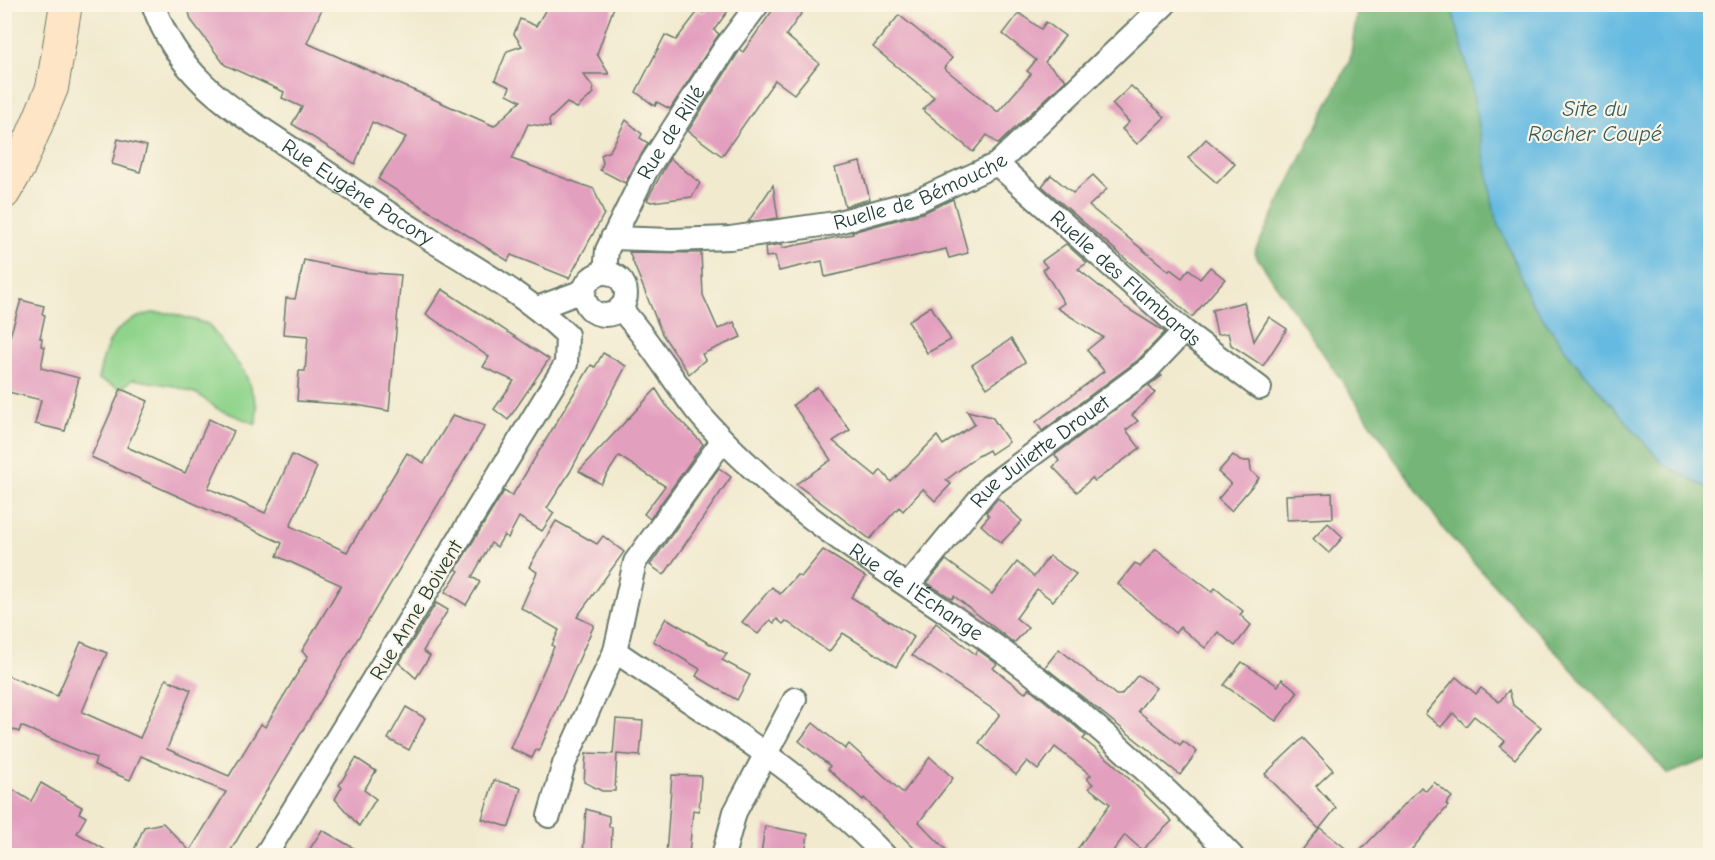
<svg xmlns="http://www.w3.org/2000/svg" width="1715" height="860" font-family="'Comic Neue',sans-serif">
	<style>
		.green { fill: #90d48c; stroke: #588860; stroke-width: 1.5 }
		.forest { fill: #74b678; stroke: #4a7a56; stroke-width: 1.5 }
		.water { fill: #65bae1; stroke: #427c8a; stroke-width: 1.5 }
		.building { fill: #e39fbe }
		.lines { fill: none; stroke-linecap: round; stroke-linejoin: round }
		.street-casing { stroke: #687a6a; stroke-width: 26 }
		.secondary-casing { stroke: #687a6a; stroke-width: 34 }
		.street { stroke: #fff; stroke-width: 22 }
		.secondary { stroke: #fde5c5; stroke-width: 32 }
		.labels { text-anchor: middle; stroke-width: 4.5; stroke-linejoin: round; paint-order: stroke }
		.street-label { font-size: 21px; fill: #1f3d34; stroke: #fcf5e5 }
		.water-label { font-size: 22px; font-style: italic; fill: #305c5f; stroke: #fcf5e5 }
	</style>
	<rect width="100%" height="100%" fill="#fcf5e5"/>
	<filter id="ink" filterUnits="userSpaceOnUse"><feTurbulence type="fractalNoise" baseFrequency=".0167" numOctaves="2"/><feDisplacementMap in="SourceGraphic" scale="12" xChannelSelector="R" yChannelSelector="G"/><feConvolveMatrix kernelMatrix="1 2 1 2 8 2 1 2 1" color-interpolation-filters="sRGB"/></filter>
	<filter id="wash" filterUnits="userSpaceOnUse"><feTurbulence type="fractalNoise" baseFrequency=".008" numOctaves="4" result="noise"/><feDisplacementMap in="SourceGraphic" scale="24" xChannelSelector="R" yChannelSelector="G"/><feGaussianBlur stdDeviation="1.35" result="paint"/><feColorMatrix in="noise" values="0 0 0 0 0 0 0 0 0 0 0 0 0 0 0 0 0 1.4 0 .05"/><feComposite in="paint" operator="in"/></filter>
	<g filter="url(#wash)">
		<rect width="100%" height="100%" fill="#f1eacf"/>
		<path class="green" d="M152,313H170L208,324L245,373L257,406L256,424L218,409L197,394L174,386L133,379L121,389L98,379C106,343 112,322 152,313Z"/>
		<polygon class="forest" points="1358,5 1451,5 1530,300 1573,360 1664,465 1710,489 1710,758 1668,774 1445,531 1254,253 1350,60"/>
		<polygon class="water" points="1451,5 1710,5 1710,489 1664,465 1573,360 1530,300 1495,215 1470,77"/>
		<g id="blocks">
			<g class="building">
				<polygon points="187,4 324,4 307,43 494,126 521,101 507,94 510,87 495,80 507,51 522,46 514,34 520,19 536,26 549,4 615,4 597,54 609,74 583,74 594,88 592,91 594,93 577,108 567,103 549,120 550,127 528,124 512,159 594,189 604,214 569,278 511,255 508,261 378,179 406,137 372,122 355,164 292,124 302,107 282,98 284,92 225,65 191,20"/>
				<polygon points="710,4 733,4 714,30 719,34 670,109 657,102 655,106 636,92 665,35 676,40 699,10 703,13"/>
				<polygon points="777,4 808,4 786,35 819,63 794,94 775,80 722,156 688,131 736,56 740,50 743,52"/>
				<polygon points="1019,13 1041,29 1046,22 1065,36 1045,62 1066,80 998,144 987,135 973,152 923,110 934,97 873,47 899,15 952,58 944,68 998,112 1031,74 1027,71 1036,60 1003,34"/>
				<polygon points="1131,86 1165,117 1137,144 1122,129 1129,122 1112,104"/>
				<polygon points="626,120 642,134 640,138 648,143 625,183 600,170 603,163 601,155 610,151"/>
				<polygon points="118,139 147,146 140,172 112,164"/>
				<polygon points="1206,139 1235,164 1217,183 1188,158"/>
				<polygon points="670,158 700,183 692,197 651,202 647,200"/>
				<polygon points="860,162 870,199 845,206 835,168"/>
				<polygon points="1051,175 1073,193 1093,175 1107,189 1089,206 1169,271 1170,269 1182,278 1189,269 1200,279 1210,267 1225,279 1192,317 1042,186"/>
				<polygon points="773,185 778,218 748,222"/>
				<polygon points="953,199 968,253 949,258 946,249 825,277 822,261 779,271 775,256 766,257 765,247 782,244 782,248 853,234 852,232 923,213"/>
				<polygon points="1066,244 1087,263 1078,269 1125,307 1165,332 1138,360 1042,431 1036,422 1104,371 1087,350 1103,337 1057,308 1064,303 1043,269 1047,267 1042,261"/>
				<polygon points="629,252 701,253 703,295 718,329 734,322 741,337 702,354 705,360 689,374 662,334"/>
				<polygon points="304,260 361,272 401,275 389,411 357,405 297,401 299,371 305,371 308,336 283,334 286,298 295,299"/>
				<polygon points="442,289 549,359 508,420 494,409 514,381 483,367 489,357 426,314"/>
				<polygon points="21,300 44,306 42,314 45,315 40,338 42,338 41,346 45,347 41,368 79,378 65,431 35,424 41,400 4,391 4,356"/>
				<polygon points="1244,302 1254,341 1269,317 1287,329 1263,366 1231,345 1228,333 1217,335 1212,310"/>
				<polygon points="931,306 951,340 927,353 908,321"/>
				<polygon points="1011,339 1025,362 987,388 972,365"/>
				<polygon points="603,353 626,366 570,472 547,508 554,513 542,531 519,517 508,538 504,535 497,547 491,543 472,577 480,582 466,605 445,592 459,571 456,569 504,491 512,496 591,365 595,367"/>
				<polygon points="1161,375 1162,376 1149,386 1155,393 1132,415 1138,421 1126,430 1140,448 1095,481 1092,478 1077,492 1053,467 1059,461 1055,455"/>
				<polygon points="817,387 850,430 833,441 876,476 881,470 891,482 937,436 943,445 975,424 967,411 992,417 1009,442 991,454 989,450 978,456 946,480 951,484 935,501 923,489 903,511 899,507 870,539 796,484 831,460 793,405"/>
				<polygon points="121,389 148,401 127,447 185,473 209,419 234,431 208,488 265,513 292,455 317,467 290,526 347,552 407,453 424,463 453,415 485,426 228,855 132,855 144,827 163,823 190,851 226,792 141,756 130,780 94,765 96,758 21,726 19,732 4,726 4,674 57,696 81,642 107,653 82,712 140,738 166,679 191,690 167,749 229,776 261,724 265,727 308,656 302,651 341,585 277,556 282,543 91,457"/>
				<polygon points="656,389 666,405 703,444 650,519 644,514 665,486 619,456 601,484 579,471"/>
				<polygon points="1233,455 1240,461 1250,461 1251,471 1259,478 1231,511 1218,499 1231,484 1218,472"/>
				<polygon points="719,468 731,477 664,575 650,565"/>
				<polygon points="1332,493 1333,518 1287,520 1286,495"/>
				<polygon points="998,498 1022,521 1001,543 981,525 989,516 986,512"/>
				<polygon points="556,521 597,544 603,536 624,552 577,617 594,625 539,751 536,750 532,758 510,748 554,647 552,645 559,630 521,608 537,572 529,567"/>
				<polygon points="1328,523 1343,537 1329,553 1313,539"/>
				<polygon points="1156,549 1212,592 1215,588 1243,611 1240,615 1251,625 1235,646 1218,632 1205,648 1180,627 1175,633 1118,584 1135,563 1140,567"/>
				<polygon points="823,550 866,577 851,597 914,637 896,667 843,633 829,652 786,621 783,624 777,619 774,623 770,620 758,634 742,622 772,587 780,594 797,575 801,577"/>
				<polygon points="1049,556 1076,574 1053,601 1037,589 1016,618 1028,628 1014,643 954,596 952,599 927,583 946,560 992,594 1017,562 1034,577"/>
				<polygon points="436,603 448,610 423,651 430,656 416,678 399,663"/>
				<polygon points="666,618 727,654 722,660 750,675 737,700 696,676 700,669 653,641"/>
				<polygon points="936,623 975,654 978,650 997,664 993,668 1025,693 1029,688 1075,726 1086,736 1083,739 1113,763 1172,821 1142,850 1125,835 1110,855 1073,855 1110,804 1089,788 1093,784 1087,779 1091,775 1055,747 1038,770 1027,761 1016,775 979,743 1000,714 912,655"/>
				<polygon points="1059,649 1116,695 1121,695 1138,675 1156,688 1138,711 1180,745 1183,741 1197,752 1180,775 1045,667"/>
				<polygon points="1242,662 1278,686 1282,679 1298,692 1276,721 1224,685"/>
				<polygon points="1456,677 1476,694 1481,688 1499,702 1509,690 1513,705 1541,727 1515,759 1500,747 1505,741 1474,716 1466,726 1453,713 1441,727 1425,714"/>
				<polygon points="406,707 425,718 409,750 388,739"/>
				<polygon points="616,719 643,721 640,756 617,754 615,791 602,791 584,782 586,753 613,754"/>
				<polygon points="813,723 845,749 849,744 903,793 930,757 953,778 919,822 951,855 921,855 864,798 863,800 828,769 830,766 799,741"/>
				<polygon points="1303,738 1333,770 1316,786 1336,808 1320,828 1354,855 1298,855 1319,829 1265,774"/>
				<polygon points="356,758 376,771 364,790 376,799 359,826 335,799 342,787 339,785"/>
				<polygon points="672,775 701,776 699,811 693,810 689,855 666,855"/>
				<polygon points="494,780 521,788 509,827 482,819"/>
				<polygon points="1434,782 1452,797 1446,804 1448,806 1407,855 1356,855 1421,787 1426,791"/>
				<polygon points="41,783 82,807 79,813 86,817 77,833 114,855 4,855 4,784 31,801"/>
				<polygon points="586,809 609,816 609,827 612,827 611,855 583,855"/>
				<polygon points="765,826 808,834 805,855 761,855"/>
				<polygon points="322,830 366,855 306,855"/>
			</g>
		</g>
	</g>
	<g filter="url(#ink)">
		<use href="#blocks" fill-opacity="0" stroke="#687a6a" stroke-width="1.5"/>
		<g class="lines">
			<g class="street-casing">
				<g id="street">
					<path id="s1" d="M153,4C179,80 233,109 295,151C338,180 381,209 425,236C475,268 524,294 567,335L566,364L265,856"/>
					<path id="s2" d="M997,164L1184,331L1260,388"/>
					<path id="s3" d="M612,238L672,240L730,238L835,223L919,200L997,164L1165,4"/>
					<path id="s4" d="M605,272L607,250L646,171L725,48L758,4"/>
					<circle cx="605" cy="294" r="21"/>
					<polyline points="537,308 583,291"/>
					<path id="s5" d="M620,308C649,340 670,376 696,410C719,438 746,463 773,487C839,544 916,590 987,640C1075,703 1157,778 1232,856"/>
					<path id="s6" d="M908,585L990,486L1147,370L1184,331"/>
					<path d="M615,651C708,715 807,774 885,856"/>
					<polyline points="549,816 564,764 615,651 635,562 723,440"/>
					<polyline points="723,856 735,812 795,699"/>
				</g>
			</g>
			<g class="secondary-casing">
				<polyline id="secondary" points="4,193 19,167 52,88 66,4"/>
			</g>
			<use href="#street" class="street"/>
			<use href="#secondary" class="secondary"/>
		</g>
	</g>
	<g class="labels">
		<g class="street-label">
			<text dy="7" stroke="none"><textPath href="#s4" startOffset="156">Rue de Rillé</textPath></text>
			<text dy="7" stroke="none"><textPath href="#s3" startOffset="315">Ruelle de Bémouche</textPath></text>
			<text dy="7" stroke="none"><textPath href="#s1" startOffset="284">Rue Eugène Pacory</textPath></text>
			<text dy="7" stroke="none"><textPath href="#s2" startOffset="172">Ruelle des Flambards</textPath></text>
			<text dy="7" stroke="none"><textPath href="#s6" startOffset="189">Rue Juliette Drouet</textPath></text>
			<text dy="7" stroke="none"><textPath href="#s5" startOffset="414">Rue de l'Échange</textPath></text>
			<text transform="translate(416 610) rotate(-59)" y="7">Rue Anne Boivent</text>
		</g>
		<g class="water-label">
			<text x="1595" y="116">Site du<tspan x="1595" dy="25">Rocher Coupé</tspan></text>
		</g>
	</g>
	<rect width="1715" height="860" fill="none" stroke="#fcf5e5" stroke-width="24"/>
</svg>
